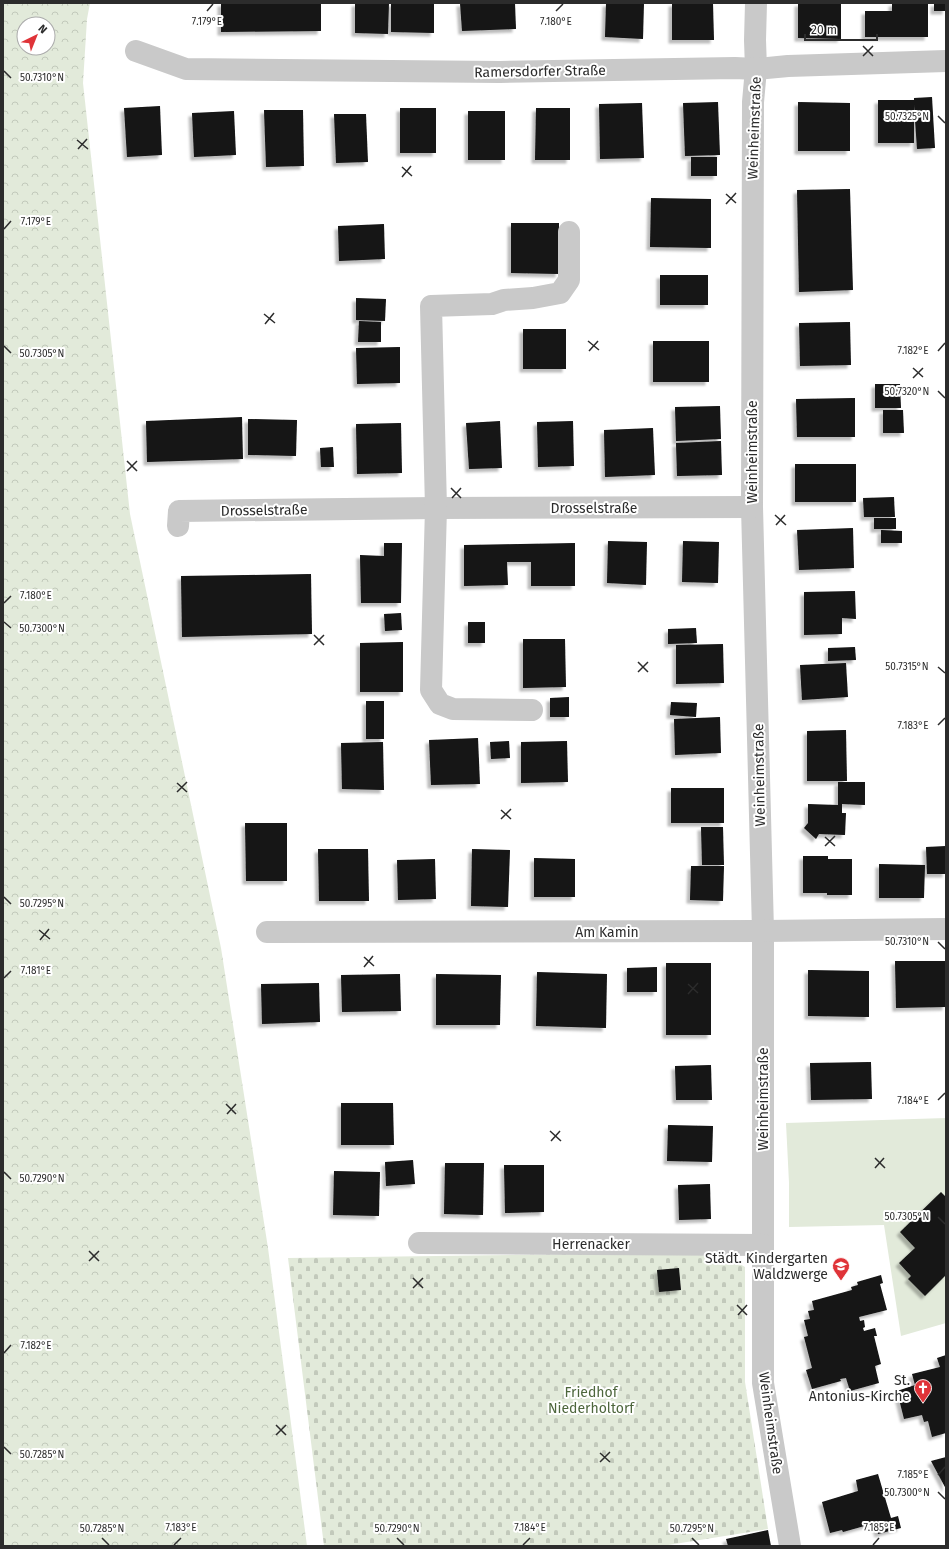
<svg xmlns="http://www.w3.org/2000/svg" width="949" height="1549" font-family="'Fira Sans',sans-serif">
	<style>
		.forest { fill: url(#forest-crowns); fill-rule: evenodd }
		.cemetery { fill: url(#cemetery-stones) }
		.park { fill: #e2eada }
		.building { fill: #131313; filter: url(#shadow) }
		.lines { fill: none; stroke-linecap: round; stroke-linejoin: round }
		.minor { stroke: #c9c9c9; stroke-width: 22 }
		.ticks { fill: none; stroke: #2c2c2c; stroke-width: 1.5 }
		.labels { text-anchor: middle; stroke-width: 4; stroke-linejoin: round; paint-order: stroke }
		.street-label { font-size: 14px; fill: #2c2c2c; stroke: #fff }
		.poi-label { font-size: 14px; fill: #2c2c2c; stroke: #fff; text-anchor: end }
		.park-label { font-size: 14px; fill: #4d663c; stroke: #fff }
		.ticks-label { font-size: 10px; text-anchor: middle; fill: #2c2c2c; stroke: #fff; stroke-width: 4; stroke-linejoin: round; paint-order: stroke }
	</style>
	<defs>
		<pattern id="forest-crowns" width="20" height="18" patternUnits="userSpaceOnUse"><rect width="20" height="18" fill="#e2eada"/><path d="M2 6a3 3 0 1 1 6 0M12 15a3 3 0 1 1 6 0" fill="none" stroke="#c2c9bb"/></pattern>
		<pattern id="cemetery-stones" width="16" height="16" patternUnits="userSpaceOnUse"><rect width="16" height="16" fill="#e2eada"/><path d="M2 7V4a2 2 0 0 1 4 0v3zM10 15v-3a2 2 0 0 1 4 0v3z" fill="#c2c9bb"/></pattern>
		<filter id="shadow"><feDropShadow dx="-3.5" dy="3.5" stdDeviation="1" flood-color="#0004"/></filter>
	</defs>
	<rect width="100%" height="100%" fill="#fff"/>
	<path class="forest" d="M3,3H90L87,19L83,83L130,514L221,948L268,1248L307,1546H3ZM24,24H48V48H24Z"/>
	<polygon class="cemetery" points="720,1252 745,1267 745,1382 768,1529 662,1546 324,1546 288,1258"/>
	<polygon class="park" points="946,1118 946,1323 901,1336 884,1225 789,1227 789,1183 786,1123"/>
	<g class="building">
		<polygon points="221,3 321,3 321,31 221,32"/>
		<polygon points="355,3 389,3 388,34 355,33"/>
		<polygon points="391,3 434,3 434,33 391,32"/>
		<polygon points="460,3 515,3 516,29 462,31"/>
		<polygon points="606,3 644,3 643,39 605,37"/>
		<polygon points="672,3 713,3 714,40 672,40"/>
		<polygon points="798,3 841,3 841,39 798,38"/>
		<polygon points="892,3 928,3 928,37 865,37 865,11 892,11"/>
		<rect x="934" y="3" width="12" height="8"/>
		<polygon points="932,97 935,148 917,149 914,105 914,143 878,143 878,100 914,100 914,98"/>
		<polygon points="718,102 720,155 685,156 683,103"/>
		<polygon points="798,102 850,103 850,151 798,151"/>
		<polygon points="642,103 644,158 600,159 599,104"/>
		<polygon points="160,106 162,155 127,157 124,108"/>
		<rect x="400" y="108" width="36" height="45"/>
		<polygon points="536,108 570,108 570,160 535,160"/>
		<polygon points="264,110 303,110 304,166 266,167"/>
		<polygon points="234,111 236,155 194,157 192,113"/>
		<rect x="468" y="111" width="37" height="49"/>
		<polygon points="334,114 366,114 368,162 336,163"/>
		<rect x="691" y="157" width="26" height="19"/>
		<polygon points="850,189 853,290 799,292 797,190"/>
		<polygon points="651,198 711,199 711,248 650,247"/>
		<polygon points="511,223 559,223 559,274 511,273"/>
		<polygon points="384,224 385,259 339,261 338,226"/>
		<rect x="660" y="275" width="48" height="30"/>
		<polygon points="356,298 386,299 385,321 356,320"/>
		<polygon points="359,321 381,322 381,342 358,342"/>
		<polygon points="850,322 851,365 800,366 799,323"/>
		<rect x="523" y="329" width="43" height="40"/>
		<rect x="653" y="341" width="56" height="41"/>
		<polygon points="400,347 400,383 357,384 356,348"/>
		<polygon points="875,384 900,384 901,408 875,408"/>
		<polygon points="855,398 855,437 797,437 796,399"/>
		<polygon points="720,406 721,439 676,441 675,407"/>
		<polygon points="883,410 903,410 904,433 883,433"/>
		<polygon points="242,417 243,459 147,462 146,421"/>
		<polygon points="248,419 297,420 296,456 248,455"/>
		<polygon points="500,421 502,468 469,469 466,423"/>
		<polygon points="573,421 574,466 538,467 537,422"/>
		<polygon points="401,423 402,473 357,474 356,424"/>
		<polygon points="653,428 655,475 605,477 604,430"/>
		<polygon points="721,441 722,475 677,476 676,443"/>
		<polygon points="333,447 334,467 321,467 320,448"/>
		<rect x="795" y="464" width="61" height="38"/>
		<polygon points="894,497 895,517 864,517 863,498"/>
		<rect x="874" y="518" width="22" height="11"/>
		<polygon points="853,528 854,568 799,570 797,530"/>
		<polygon points="881,530 902,531 902,543 881,543"/>
		<polygon points="608,541 647,542 646,585 607,583"/>
		<polygon points="683,541 719,542 718,583 682,582"/>
		<polygon points="384,543 402,543 401,603 361,603 360,555 384,556"/>
		<polygon points="575,543 575,586 531,586 531,562 507,562 508,585 464,586 464,545"/>
		<polygon points="311,574 312,634 182,637 181,576"/>
		<polygon points="855,591 856,619 842,618 842,634 804,635 804,592"/>
		<polygon points="401,613 402,630 385,631 384,614"/>
		<rect x="468" y="622" width="17" height="21"/>
		<polygon points="696,628 697,643 668,644 668,629"/>
		<polygon points="523,639 565,639 566,687 523,688"/>
		<polygon points="403,642 403,692 360,692 360,643"/>
		<polygon points="723,644 724,683 676,684 676,645"/>
		<polygon points="855,647 856,660 828,661 828,648"/>
		<polygon points="846,663 848,697 802,700 800,665"/>
		<polygon points="569,697 569,717 550,717 550,698"/>
		<rect x="366" y="701" width="18" height="38"/>
		<polygon points="671,702 697,703 696,717 670,715"/>
		<polygon points="720,717 721,753 675,755 674,719"/>
		<polygon points="846,730 847,781 807,781 807,731"/>
		<polygon points="478,738 480,784 431,785 429,740"/>
		<polygon points="509,741 510,758 491,759 490,742"/>
		<polygon points="567,741 568,782 521,783 521,742"/>
		<polygon points="383,742 384,790 342,789 341,743"/>
		<polygon points="838,782 865,782 865,805 842,804 842,813 846,813 845,835 819,834 816,839 804,828 808,823 808,804 838,805"/>
		<rect x="671" y="788" width="53" height="35"/>
		<polygon points="245,823 287,823 287,881 246,881"/>
		<polygon points="701,827 723,827 724,865 702,865"/>
		<polygon points="946,846 946,874 927,874 926,847"/>
		<polygon points="318,849 368,849 369,901 319,901"/>
		<polygon points="472,849 510,850 508,907 471,906"/>
		<polygon points="803,856 828,856 828,859 852,859 852,895 827,895 827,893 803,893"/>
		<polygon points="534,858 575,859 575,897 534,897"/>
		<polygon points="435,859 436,899 398,900 397,860"/>
		<polygon points="879,864 925,865 924,898 879,898"/>
		<polygon points="691,866 724,866 723,901 690,900"/>
		<polygon points="895,961 946,961 946,1007 896,1008"/>
		<rect x="666" y="963" width="45" height="72"/>
		<polygon points="657,967 657,992 627,992 627,968"/>
		<polygon points="808,970 869,971 869,1017 808,1016"/>
		<polygon points="537,972 607,974 606,1028 536,1026"/>
		<polygon points="400,974 401,1011 342,1012 341,975"/>
		<polygon points="436,974 501,975 500,1025 436,1025"/>
		<polygon points="319,983 320,1022 262,1024 261,984"/>
		<polygon points="871,1062 872,1099 811,1100 810,1063"/>
		<polygon points="711,1065 712,1100 676,1100 675,1066"/>
		<polygon points="341,1103 393,1103 394,1145 341,1145"/>
		<polygon points="668,1125 713,1126 712,1162 667,1161"/>
		<polygon points="413,1160 415,1184 386,1186 385,1162"/>
		<polygon points="445,1163 484,1163 483,1215 444,1214"/>
		<polygon points="504,1165 544,1165 544,1212 505,1213"/>
		<polygon points="334,1171 380,1172 379,1216 333,1215"/>
		<polygon points="710,1184 711,1219 679,1220 678,1185"/>
		<polygon points="941,1192 946,1197 946,1275 925,1296 908,1279 911,1276 899,1263 915,1248 900,1232"/>
		<polygon points="679,1268 681,1290 659,1292 657,1270"/>
		<polygon points="881,1275 883,1283 880,1284 887,1310 859,1317 860,1321 864,1320 865,1327 863,1328 864,1331 875,1328 877,1336 874,1336 881,1364 875,1366 879,1383 850,1391 846,1378 840,1379 841,1381 812,1389 806,1370 812,1368 804,1337 808,1336 804,1320 810,1319 808,1311 814,1310 812,1301 852,1290 851,1287 858,1285 857,1282"/>
		<polygon points="946,1355 946,1433 932,1437 928,1421 924,1422 922,1415 904,1419 897,1391 915,1385 912,1374 940,1367 937,1358"/>
		<polygon points="946,1457 946,1489 931,1461"/>
		<polygon points="878,1474 891,1518 898,1516 901,1528 878,1534 875,1523 843,1532 842,1530 830,1533 822,1502 858,1491 856,1480"/>
		<polygon points="768,1530 771,1546 728,1546 726,1539"/>
	</g>
	<g class="lines">
		<g class="minor">
			<polyline points="756,3 755,40 756,69 753,102 752,507 763,931 763,1383 790,1546"/>
			<polyline points="136,51 186,69 500,72 735,68 756,69 788,66 946,61"/>
			<polyline points="178,526 179,511 436,508 752,507"/>
			<polyline points="532,710 453,709 440,704 431,690 436,508 431,306 492,304 504,300 533,298 560,293 569,280 569,232"/>
			<polyline points="267,932 763,931 946,929"/>
			<polyline points="419,1243 763,1245"/>
		</g>
	</g>
	<path class="ticks" d="M207,11L213,4M556,11L563,4M863,46L873,56M863,56L873,46M4,71L11,78M938,116L945,123M77,140L88,149M78,149L87,139M402,167L412,176M402,177L411,166M726,194L736,203M726,204L736,193M4,229L11,221M264,314L275,323M265,324L274,313M588,341L599,350M4,346L11,353M589,351L598,341M938,351L945,343M913,368L923,377M913,378L923,368M938,391L945,398M127,461L137,471M127,471L137,461M451,488L461,498M452,498L461,488M775,515L786,525M776,525L785,515M4,603L11,596M4,622L11,628M314,635L324,645M314,645L324,635M638,662L648,672M938,667L945,673M638,672L648,662M938,725L945,718M177,783L187,792M177,792L187,782M501,810L511,819M501,819L511,809M825,837L835,846M825,846L835,836M4,897L11,904M39,930L50,939M40,940L49,929M938,942L945,949M364,957L374,966M364,967L373,956M4,978L11,971M688,984L698,993M688,994L698,983M938,1100L945,1093M226,1104L236,1114M227,1114L236,1104M550,1131L561,1141M551,1141L560,1131M875,1158L885,1168M875,1168L884,1158M4,1172L11,1179M938,1217L945,1224M89,1251L99,1261M89,1261L99,1251M413,1278L423,1288M413,1288L423,1278M737,1305L747,1315M738,1315L747,1305M4,1353L11,1345M276,1425L286,1435M276,1435L286,1425M4,1447L11,1454M600,1453L610,1462M600,1462L610,1452M938,1475L945,1467M938,1492L945,1499M102,1538L109,1545M397,1538L404,1545M692,1538L699,1545M174,1545L181,1538M523,1545L530,1538M873,1545L879,1538"/>
	<defs>
		<g id="school-pin" transform="scale(0.9)"><path d="M0 17L-7.5 6A9.5 9.5 0 1 1 7.5 6Z" fill="#df3338" stroke="#fff"/><path d="M0-5L7-2L0 1L-7-2ZM-4 1L0 2.5L4 1V4Q0 6-4 4Z" fill="#fff"/></g>
		<g id="church-pin" transform="scale(0.9)"><path d="M0 17L-7.5 6A9.5 9.5 0 1 1 7.5 6Z" fill="#df3338" stroke="#fff"/><path d="M-1.2-6h2.4v3.5h3.3v2.4h-3.3V6h-2.4V-.1h-3.3v-2.4h3.3Z" fill="#fff"/></g>
	</defs>
	<g fill-rule="evenodd">
		<use href="#school-pin" x="841" y="1266"/>
		<use href="#church-pin" x="923" y="1388"/>
	</g>
	<g class="labels">
		<g class="street-label">
			<text transform="translate(540 71) rotate(-1)" y="5">Ramersdorfer Straße</text>
			<text transform="translate(754 128) rotate(-88)" y="5">Weinheimstraße</text>
			<text transform="translate(752 452) rotate(-90)" y="5">Weinheimstraße</text>
			<text x="594" y="513">Drosselstraße</text>
			<text transform="translate(264 510) rotate(-1)" y="5">Drosselstraße</text>
			<text transform="translate(759 775) rotate(-91)" y="5">Weinheimstraße</text>
			<text x="607" y="937">Am Kamin</text>
			<text transform="translate(763 1099) rotate(-90)" y="5">Weinheimstraße</text>
			<text x="591" y="1249">Herrenacker</text>
			<text transform="translate(771 1423) rotate(82)" y="5">Weinheimstraße</text>
		</g>
		<g class="poi-label">
			<text x="828" y="1263">Städt. Kindergarten<tspan x="828" dy="16">Waldzwerge</tspan></text>
			<text x="910" y="1385">St.<tspan x="910" dy="16">Antonius-Kirche</tspan></text>
		</g>
		<g class="park-label">
			<text x="591" y="1397">Friedhof<tspan x="591" dy="16">Niederholtorf</tspan></text>
		</g>
	</g>
	<g class="ticks-label">
		<text x="207" y="25">7.179°E</text>
		<text x="556" y="25">7.180°E</text>
		<text x="42" y="81">50.7310°N</text>
		<text x="907" y="120">50.7325°N</text>
		<text x="36" y="225">7.179°E</text>
		<text x="913" y="354">7.182°E</text>
		<text x="42" y="357">50.7305°N</text>
		<text x="907" y="395">50.7320°N</text>
		<text x="36" y="599">7.180°E</text>
		<text x="42" y="632">50.7300°N</text>
		<text x="907" y="670">50.7315°N</text>
		<text x="913" y="729">7.183°E</text>
		<text x="42" y="907">50.7295°N</text>
		<text x="907" y="945">50.7310°N</text>
		<text x="36" y="974">7.181°E</text>
		<text x="913" y="1104">7.184°E</text>
		<text x="42" y="1182">50.7290°N</text>
		<text x="907" y="1220">50.7305°N</text>
		<text x="36" y="1349">7.182°E</text>
		<text x="42" y="1458">50.7285°N</text>
		<text x="913" y="1478">7.185°E</text>
		<text x="907" y="1496">50.7300°N</text>
		<text x="181" y="1531">7.183°E</text>
		<text x="530" y="1531">7.184°E</text>
		<text x="879" y="1531">7.185°E</text>
		<text x="102" y="1532">50.7285°N</text>
		<text x="397" y="1532">50.7290°N</text>
		<text x="692" y="1532">50.7295°N</text>
	</g>
	<rect width="949" height="1549" fill="none" stroke="#2c2c2c" stroke-width="8"/>
	<g transform="translate(36 36) rotate(43)"><circle r="19" fill="#ffffff" stroke="#ababab"/>
	<path d="M0-3L7 15L0 10L-7 15Z" fill="#df3338"/>
	<text y="-6" font-size="11" font-weight="bold" text-anchor="middle" fill="#2c2c2c">N</text>
	</g>
	<path d="M805 34v6h72v-6" fill="none" stroke="#2c2c2c" stroke-width="2"/>
	<text x="811" y="34" font-size="12" fill="#2c2c2c" stroke="#ffffff" stroke-width="3" paint-order="stroke">20 m</text>
</svg>
